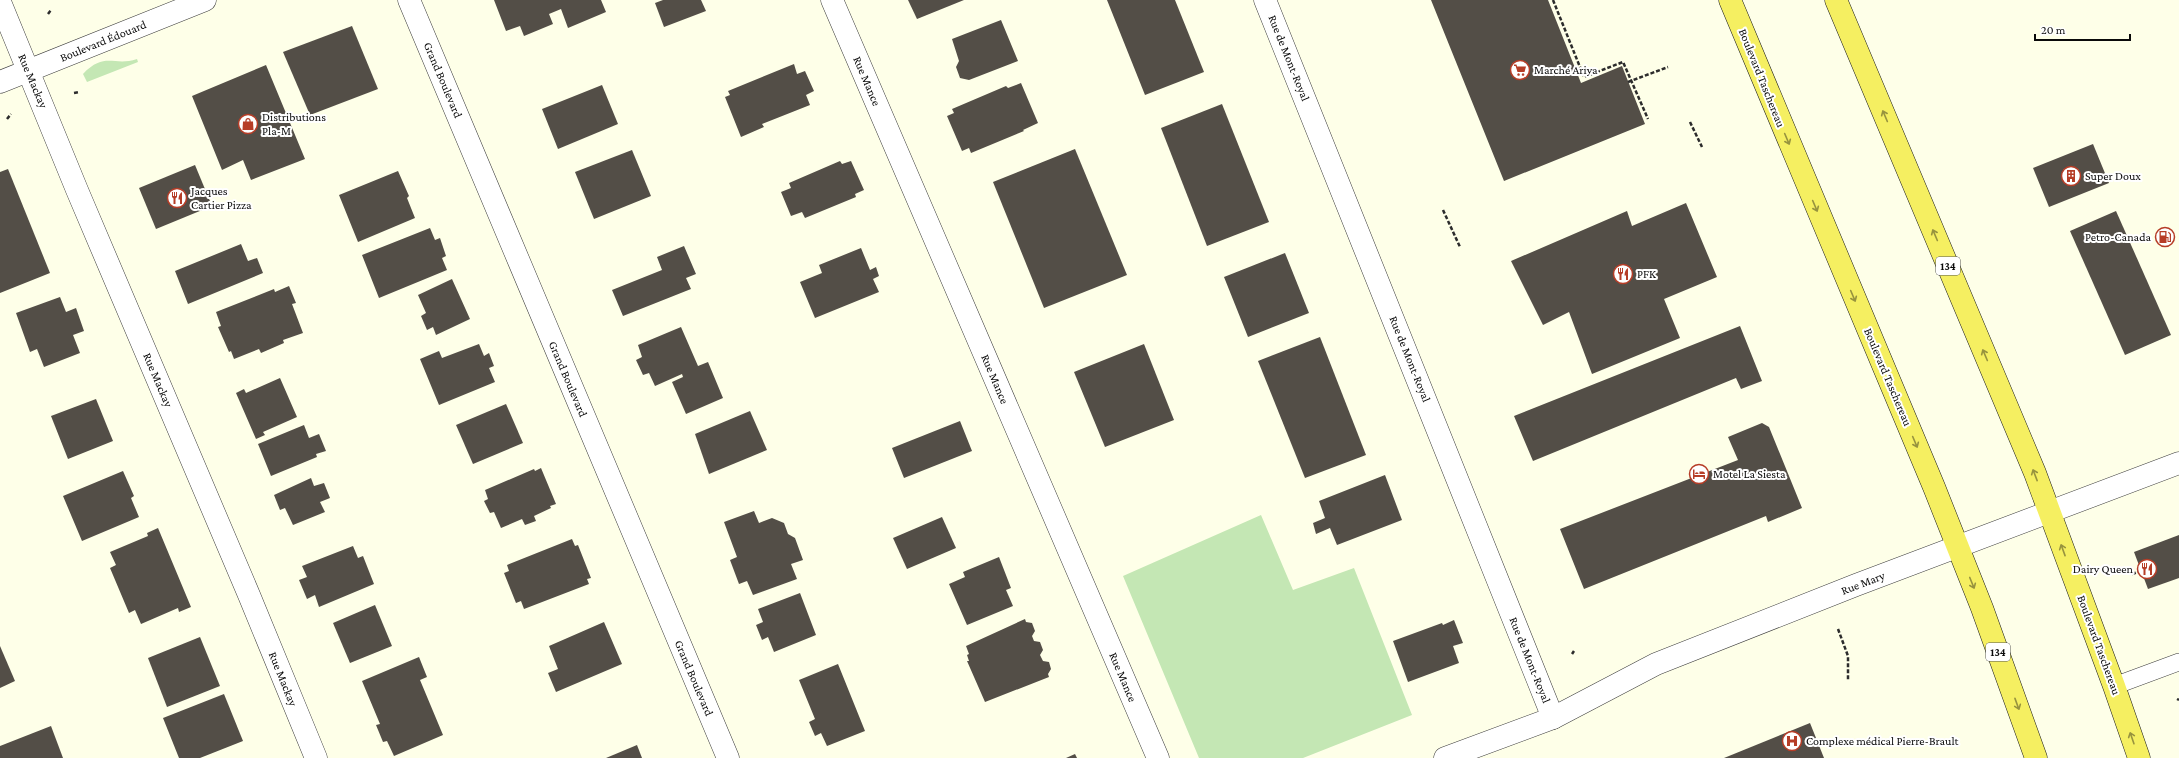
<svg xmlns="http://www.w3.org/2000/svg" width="2179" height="758" font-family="'Crimson Pro',serif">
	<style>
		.green { fill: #c4e7b4 }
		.building { fill: #534e47 }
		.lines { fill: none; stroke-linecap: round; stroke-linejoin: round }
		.service-casing { stroke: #3d3d3d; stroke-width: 18 }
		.minor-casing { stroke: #3d3d3d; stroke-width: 23 }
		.tertiary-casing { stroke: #3d3d3d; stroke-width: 23 }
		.primary-casing { stroke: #1b1b1b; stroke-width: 23 }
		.path { stroke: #2c2c2c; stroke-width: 2.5; stroke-dasharray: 4 2; stroke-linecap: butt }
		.service { stroke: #fff; stroke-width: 17 }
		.minor { stroke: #fff; stroke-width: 22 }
		.tertiary { stroke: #fff; stroke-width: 22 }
		.primary { stroke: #f5ef61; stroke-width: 22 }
		.oneway { stroke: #97933e }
		.labels { text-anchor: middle; stroke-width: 4; stroke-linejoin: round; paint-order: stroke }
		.shield { fill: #fff; stroke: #545454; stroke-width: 1 }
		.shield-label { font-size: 11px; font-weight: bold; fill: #0a0a0a }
		.street-label { font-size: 12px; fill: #0a0a0a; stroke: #fff }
		.poi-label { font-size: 12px; fill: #0a0a0a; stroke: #fff; text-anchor: start }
	</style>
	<rect width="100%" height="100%" fill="#feffe8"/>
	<g class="green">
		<path d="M137,59L138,62L87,82L83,74C105,51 114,67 137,59Z"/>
		<polygon points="1261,515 1293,590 1354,568 1412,715 1303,758 1199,758 1123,576"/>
	</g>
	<g class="building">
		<polygon points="494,0 601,0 606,12 568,28 561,9 549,14 553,24 524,36 520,26 506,31"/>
		<polygon points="663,0 701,0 706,11 664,27 655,3"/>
		<polygon points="908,0 964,0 917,19"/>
		<polygon points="1107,0 1175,0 1204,72 1145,95"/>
		<polygon points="1431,0 1548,0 1581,83 1622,66 1645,124 1504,181"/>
		<polygon points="1001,20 1018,61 969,80 960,78 956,67 959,61 952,39"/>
		<polygon points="352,26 378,89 310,115 283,52"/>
		<polygon points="794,64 797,74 805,71 814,91 806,95 810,105 762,124 764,127 741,137 725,97 730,95 728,91"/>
		<polygon points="266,65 305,159 251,180 243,160 222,170 192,96"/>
		<polygon points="1021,83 1038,123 1023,130 1024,131 971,153 969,148 962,151 947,116 954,113 952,109 1006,86 1008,88"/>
		<polygon points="602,85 618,124 558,149 542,109"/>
		<polygon points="1222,104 1269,222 1207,246 1161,128"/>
		<polygon points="2093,144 2109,183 2049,207 2033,168"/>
		<polygon points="1075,149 1127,275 1044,308 993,182"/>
		<polygon points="632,150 651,196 594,219 575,172"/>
		<polygon points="840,161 842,164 851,161 864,190 855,194 856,197 805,218 802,212 791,216 781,192 791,188 789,183"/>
		<polygon points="195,165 212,206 156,229 139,188"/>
		<polygon points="8,169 50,273 0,293 0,172"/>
		<polygon points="398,171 409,196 407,198 415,218 358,242 339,195"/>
		<polygon points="1686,203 1717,277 1664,299 1680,338 1592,374 1569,312 1543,325 1511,261 1627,211 1632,226"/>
		<polygon points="2116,211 2171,335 2125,355 2070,231"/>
		<polygon points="430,228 435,240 440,238 446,256 442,258 447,270 379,298 362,255"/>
		<polygon points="241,244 248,261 257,258 263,273 188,304 175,271"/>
		<polygon points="684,246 696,274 686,278 691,289 623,316 612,290 662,270 657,257"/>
		<polygon points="861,248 870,270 876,267 879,276 873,279 879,292 815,318 800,282 822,273 819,265"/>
		<polygon points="1285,253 1309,313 1248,337 1224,277"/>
		<polygon points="452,279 470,319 436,335 433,327 427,330 421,316 426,313 418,295"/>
		<polygon points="289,286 296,303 292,304 303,333 283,340 284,343 261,353 259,349 234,359 231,351 229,352 218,327 221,326 216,312 274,289 275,292"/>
		<polygon points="60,297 66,312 76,308 84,331 73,335 80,353 44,367 37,349 30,352 16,313"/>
		<polygon points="1740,326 1762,381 1741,389 1736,378 1533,461 1514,416"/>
		<polygon points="681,327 698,366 708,362 723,398 686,414 672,382 683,377 682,374 655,386 649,373 643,375 636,360 642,357 638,345"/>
		<polygon points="1320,337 1366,455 1305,478 1258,361"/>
		<polygon points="479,344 484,356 489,353 494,366 489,368 495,382 439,405 420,359 439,351 442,358"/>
		<polygon points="1144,344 1174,420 1105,447 1074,372"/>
		<polygon points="280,378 297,417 263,432 265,435 256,439 236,393 244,389 246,393"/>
		<polygon points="96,399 113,441 68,459 51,416"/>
		<polygon points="506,404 523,443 473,464 456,425"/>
		<polygon points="750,411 767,450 709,474 695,434"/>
		<polygon points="960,421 972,451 904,478 892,448"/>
		<polygon points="1762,423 1769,427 1802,508 1768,522 1766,516 1584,589 1560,529 1738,460 1728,437"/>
		<polygon points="304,425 309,438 319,434 326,451 316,454 317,457 271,476 258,444"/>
		<polygon points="541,468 556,504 550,506 551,508 534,516 536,521 525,525 522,519 501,528 494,512 490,513 484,501 488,499 485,490 534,469 535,471"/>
		<polygon points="123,471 134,496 131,498 139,517 82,541 63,496"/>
		<polygon points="1385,475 1402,520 1337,545 1330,528 1316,534 1313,523 1325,518 1319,501"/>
		<polygon points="311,478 314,486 324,483 330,498 320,502 325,512 293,525 285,508 280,510 274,495"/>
		<polygon points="754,511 759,523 772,518 784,523 788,534 795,538 803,560 791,564 797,579 753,595 747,581 739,584 730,560 737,557 724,522"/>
		<polygon points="942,517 956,548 907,569 893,538"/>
		<polygon points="158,528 191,607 179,612 178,608 141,624 135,610 129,613 110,568 116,565 110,552 148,536 147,533"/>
		<polygon points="2179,535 2179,578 2148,589 2134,552"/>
		<polygon points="572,539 575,546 578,545 591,578 587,579 589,584 524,609 521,601 516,603 504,573 509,571 507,565"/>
		<polygon points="353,546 358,558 363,556 374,584 319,607 315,595 307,599 299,580 307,577 302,566"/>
		<polygon points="999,557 1011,588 1006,590 1013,606 967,625 949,584 965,577 963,572"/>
		<polygon points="800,593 816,635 774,652 768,637 762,640 756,625 763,622 758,609"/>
		<polygon points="375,605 392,646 350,663 333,623"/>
		<polygon points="1025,619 1026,622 1032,623 1035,631 1032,636 1034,641 1040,642 1043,650 1040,655 1043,661 1049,662 1051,669 1048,674 1049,677 985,702 967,661 969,661 967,655 969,654 966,646"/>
		<polygon points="1454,620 1463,643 1453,646 1459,663 1408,682 1393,641 1442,623 1443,625"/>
		<polygon points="604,622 622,664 556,692 548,673 558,669 549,646"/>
		<polygon points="200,637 220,686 167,707 148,658"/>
		<polygon points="0,646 15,681 0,688"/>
		<polygon points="419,657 427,677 420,680 443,735 394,756 387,741 383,742 376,725 380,724 362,681"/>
		<polygon points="838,664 865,731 827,746 821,733 815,736 809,722 815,719 799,680"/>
		<polygon points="224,694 243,741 200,758 179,758 163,718"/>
		<polygon points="1810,723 1824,758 1724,758"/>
		<polygon points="51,726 63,758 0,758 0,746"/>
		<polygon points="637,745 642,758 606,758"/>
		<polygon points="1075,754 1077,758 1066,758"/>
	</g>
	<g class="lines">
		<g class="service-casing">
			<polyline id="service" points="2114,686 2179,662"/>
		</g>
		<g class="minor-casing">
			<g id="minor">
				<polyline points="409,0 728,758"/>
				<polyline points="832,0 1158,758"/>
				<polyline points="1265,0 1553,718"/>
				<polyline points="0,2 77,190 249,595 316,758"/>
				<polyline points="1445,758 1553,718 1656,664 1856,585 2179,463"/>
			</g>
		</g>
		<g class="tertiary-casing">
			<polyline id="tertiary" points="0,82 205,0"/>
		</g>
		<g class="primary-casing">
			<g id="primary">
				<polyline points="1730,0 1934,487 1982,608 2036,758"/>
				<polyline points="1836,0 2035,473 2114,686 2139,758"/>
			</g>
		</g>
		<g class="path">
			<polyline points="1553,0 1584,77 1623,62 1648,119"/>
			<polyline points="48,14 51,10"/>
			<polyline points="1628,82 1668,67"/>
			<polyline points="74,93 79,92"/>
			<polyline points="7,119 11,114"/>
			<polyline points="1690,122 1702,147"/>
			<polyline points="1443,210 1460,247"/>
			<polyline points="2132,574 2141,571"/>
			<polyline points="1838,629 1848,656 1848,681"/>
			<polyline points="1572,654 1574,651"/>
			<polyline points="2177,699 2179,700"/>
		</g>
		<use href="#service" class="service"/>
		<use href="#minor" class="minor"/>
		<use href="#tertiary" class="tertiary"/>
		<use href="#primary" class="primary"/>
	</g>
	<defs><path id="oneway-shaft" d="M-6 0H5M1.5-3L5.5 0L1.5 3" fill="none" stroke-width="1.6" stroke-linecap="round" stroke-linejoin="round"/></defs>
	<g class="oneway">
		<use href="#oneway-shaft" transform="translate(1885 116) rotate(-113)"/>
		<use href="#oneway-shaft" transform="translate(1787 139) rotate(67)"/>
		<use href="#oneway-shaft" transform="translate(1815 206) rotate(67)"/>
		<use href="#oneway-shaft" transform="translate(1935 235) rotate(-113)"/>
		<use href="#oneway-shaft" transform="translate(1853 296) rotate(67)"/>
		<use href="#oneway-shaft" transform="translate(1985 355) rotate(-113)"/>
		<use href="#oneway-shaft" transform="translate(1915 442) rotate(67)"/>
		<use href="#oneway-shaft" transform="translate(2035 475) rotate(-111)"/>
		<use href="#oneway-shaft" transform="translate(2063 550) rotate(-110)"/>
		<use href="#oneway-shaft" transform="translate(1972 583) rotate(68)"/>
		<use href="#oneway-shaft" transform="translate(2017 704) rotate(70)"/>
		<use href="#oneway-shaft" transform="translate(2132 738) rotate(-109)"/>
	</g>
	<defs>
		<g id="supermarket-ring" transform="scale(1)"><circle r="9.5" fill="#fff" stroke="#b63d27" stroke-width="1.5"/><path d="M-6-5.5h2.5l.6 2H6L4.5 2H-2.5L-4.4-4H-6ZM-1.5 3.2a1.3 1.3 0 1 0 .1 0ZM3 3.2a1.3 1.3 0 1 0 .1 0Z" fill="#b63d27"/></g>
		<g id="shop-ring" transform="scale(1)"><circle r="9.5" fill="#fff" stroke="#b63d27" stroke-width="1.5"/><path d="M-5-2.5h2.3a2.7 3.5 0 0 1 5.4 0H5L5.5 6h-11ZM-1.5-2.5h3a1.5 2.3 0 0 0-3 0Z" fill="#b63d27"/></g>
		<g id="building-ring" transform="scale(1)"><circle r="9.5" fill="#fff" stroke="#b63d27" stroke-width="1.5"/><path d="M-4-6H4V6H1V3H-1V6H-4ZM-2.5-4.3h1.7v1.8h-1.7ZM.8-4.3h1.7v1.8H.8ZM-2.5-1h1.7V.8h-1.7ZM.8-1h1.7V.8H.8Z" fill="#b63d27"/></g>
		<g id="restaurant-ring" transform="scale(1)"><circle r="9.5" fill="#fff" stroke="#b63d27" stroke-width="1.5"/><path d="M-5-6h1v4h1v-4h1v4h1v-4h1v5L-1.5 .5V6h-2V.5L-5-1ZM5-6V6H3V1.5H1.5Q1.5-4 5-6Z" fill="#b63d27"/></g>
		<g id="fuel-ring" transform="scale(1)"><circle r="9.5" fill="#fff" stroke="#b63d27" stroke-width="1.5"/><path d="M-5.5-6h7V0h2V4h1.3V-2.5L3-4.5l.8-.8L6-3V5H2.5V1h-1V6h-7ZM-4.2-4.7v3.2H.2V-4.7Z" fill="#b63d27"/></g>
		<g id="hotel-ring" transform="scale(1)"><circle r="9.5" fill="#fff" stroke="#b63d27" stroke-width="1.5"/><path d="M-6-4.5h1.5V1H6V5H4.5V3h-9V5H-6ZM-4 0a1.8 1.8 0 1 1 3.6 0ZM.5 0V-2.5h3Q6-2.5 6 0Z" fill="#b63d27"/></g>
		<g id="hospital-ring" transform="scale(1)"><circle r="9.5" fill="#fff" stroke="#b63d27" stroke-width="1.5"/><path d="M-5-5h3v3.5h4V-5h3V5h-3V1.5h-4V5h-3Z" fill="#b63d27"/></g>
	</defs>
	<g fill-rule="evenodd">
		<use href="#supermarket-ring" x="1520" y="70"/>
		<use href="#shop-ring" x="248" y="124"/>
		<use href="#building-ring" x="2071" y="176"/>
		<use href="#restaurant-ring" x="177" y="198"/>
		<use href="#fuel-ring" x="2165" y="237"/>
		<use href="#restaurant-ring" x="1623" y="274"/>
		<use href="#hotel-ring" x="1699" y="474"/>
		<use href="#restaurant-ring" x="2147" y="569"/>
		<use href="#hospital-ring" x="1792" y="741"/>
	</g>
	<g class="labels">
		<g class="shield">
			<rect x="1936" y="257" width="24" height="18" rx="3"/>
			<rect x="1986" y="643" width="24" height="18" rx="3"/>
		</g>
		<g class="shield-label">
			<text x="1948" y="270">134</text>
			<text x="1998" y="656">134</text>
		</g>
		<g class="street-label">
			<text transform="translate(103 41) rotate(-22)" y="4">Boulevard Édouard</text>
			<text transform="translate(1289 58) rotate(68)" y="4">Rue de Mont-Royal</text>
			<text transform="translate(1762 78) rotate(68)" y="4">Boulevard Taschereau</text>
			<text transform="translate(443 80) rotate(67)" y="4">Grand Boulevard</text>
			<text transform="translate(33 81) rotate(67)" y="4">Rue Mackay</text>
			<text transform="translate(867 81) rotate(67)" y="4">Rue Mance</text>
			<text transform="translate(1410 359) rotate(68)" y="4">Rue de Mont-Royal</text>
			<text transform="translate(1888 377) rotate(67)" y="4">Boulevard Taschereau</text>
			<text transform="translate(568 379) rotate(67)" y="4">Grand Boulevard</text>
			<text transform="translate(995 379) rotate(67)" y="4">Rue Mance</text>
			<text transform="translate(158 380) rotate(67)" y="4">Rue Mackay</text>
			<text transform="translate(1863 583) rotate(-21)" y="4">Rue Mary</text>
			<text transform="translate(2099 645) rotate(70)" y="4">Boulevard Taschereau</text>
			<text transform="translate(1530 660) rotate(68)" y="4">Rue de Mont-Royal</text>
			<text transform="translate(1123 677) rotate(67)" y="4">Rue Mance</text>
			<text transform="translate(694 678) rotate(67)" y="4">Grand Boulevard</text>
			<text transform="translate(283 679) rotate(68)" y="4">Rue Mackay</text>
		</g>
		<g class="poi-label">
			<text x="1534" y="74">Marché Ariya</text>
			<text x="262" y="121">Distributions<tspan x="262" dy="14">Pla-M</tspan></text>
			<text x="2085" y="180">Super Doux</text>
			<text x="191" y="195">Jacques<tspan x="191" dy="14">Cartier Pizza</tspan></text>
			<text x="2151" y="241" text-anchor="end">Petro-Canada</text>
			<text x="1637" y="278">PFK</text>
			<text x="1713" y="478">Motel La Siesta</text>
			<text x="2133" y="573" text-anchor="end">Dairy Queen</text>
			<text x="1806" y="745">Complexe médical Pierre-Brault</text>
		</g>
	</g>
	<path d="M2035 34v6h95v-6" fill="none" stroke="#0a0a0a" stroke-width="2"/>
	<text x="2041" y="34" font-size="12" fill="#0a0a0a" stroke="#ffffff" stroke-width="3" paint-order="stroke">20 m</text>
</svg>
